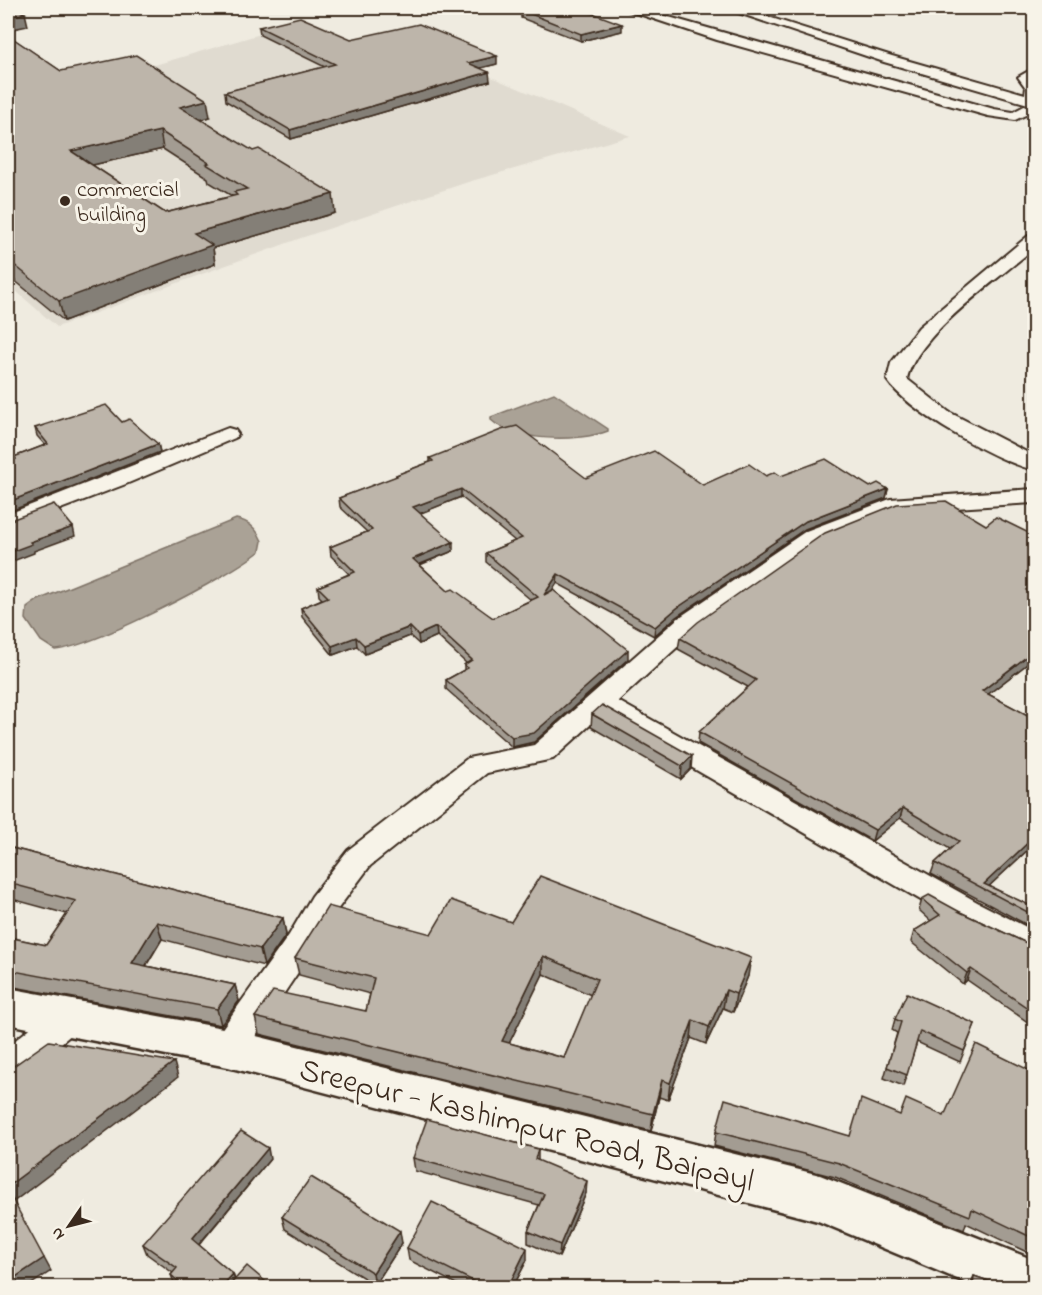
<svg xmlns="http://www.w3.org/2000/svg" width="1042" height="1295" font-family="'Indie Flower',sans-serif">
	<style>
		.built { fill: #e0dbd0 }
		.water { fill: #aaa296; stroke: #7e7266; stroke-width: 1.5 }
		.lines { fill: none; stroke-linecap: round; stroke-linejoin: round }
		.street-casing { stroke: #3b2a1e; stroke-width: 4 }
		.secondary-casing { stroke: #3b2a1e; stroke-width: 5 }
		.street { fill: #f7f3e8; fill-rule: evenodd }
		.secondary { fill: #f7f3e8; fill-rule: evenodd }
		.wall { fill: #a39c92; stroke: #3b2a1e; stroke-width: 1.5; fill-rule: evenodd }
		.shaded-wall { fill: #847f77; stroke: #3b2a1e; stroke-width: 1.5 }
		.building { fill: #bdb5aa; stroke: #3b2a1e; stroke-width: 1.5; fill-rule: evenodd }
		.poi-dot { fill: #3b2a1e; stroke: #f7f3e8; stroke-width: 2 }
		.labels { text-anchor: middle; stroke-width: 6; stroke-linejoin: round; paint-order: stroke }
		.far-poi-label { font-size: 22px; fill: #3b2a1e; stroke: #f7f3e8; text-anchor: start }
		.near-street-label { font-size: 32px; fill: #3b2a1e; stroke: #f7f3e8 }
	</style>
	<rect width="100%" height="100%" fill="#efebe0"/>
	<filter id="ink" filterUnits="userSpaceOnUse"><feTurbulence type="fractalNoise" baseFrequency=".0167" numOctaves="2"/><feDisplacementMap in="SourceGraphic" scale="12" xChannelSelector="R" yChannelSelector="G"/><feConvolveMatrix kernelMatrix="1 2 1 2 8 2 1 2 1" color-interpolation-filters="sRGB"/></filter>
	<g filter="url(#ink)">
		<polygon class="built" points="301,22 380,55 421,47 630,136 468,182 301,238 57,327 8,284 8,42 72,86 148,67"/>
		<g class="water">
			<path d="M554,393L608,429V431C579,442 515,442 491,420V417Z"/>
			<path d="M236,519C249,521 257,529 262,541L260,551C229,577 94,647 55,650L41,641L26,619L27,608L38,600Z"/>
		</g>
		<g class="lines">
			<g class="street-casing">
				<g id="street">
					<polygon points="621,8 637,8 994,109 1013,112 1028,104 884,62 724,8 740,8 892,56 1025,94 1026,88 1018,77 1034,68 1034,111 1015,120 988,116 717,40"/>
					<path d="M1034,235V248C999,279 917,334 907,379L949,412L1034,456V470C996,461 909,412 887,380L891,363L919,327L1028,236Z"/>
					<polygon points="228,428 235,430 238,434 235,438 126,484 8,529 8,514"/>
					<polygon points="1034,489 1034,503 894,512 822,541 695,631 618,701 979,903 1034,931 1034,959 957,921 601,715 553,759 487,773 370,866 334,914 311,953 240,1059 228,1063 216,1059 211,1048 216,1037 289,935 312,896 348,850 468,758 534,745 677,619 806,531 890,499"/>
					<polygon points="66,1004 78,1009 83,1019 78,1029 20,1077 8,1081 8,1046 54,1009"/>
				</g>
			</g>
			<g class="secondary-casing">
				<polygon id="secondary" points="8,988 228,1029 820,1175 1034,1260 1034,1288 979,1288 818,1221 228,1067 8,1024"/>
			</g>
			<use href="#street" class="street"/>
			<use href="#secondary" class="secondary"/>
		</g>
		<g class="wall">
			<polygon points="521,10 622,31 581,41 521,18"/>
			<polygon points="259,27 351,39 497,64 480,68 490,81 291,139 226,101 225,92 325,67 260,35"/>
			<path d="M8,35L61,71L210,117L201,120L335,213L213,248L215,264L64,321L8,275ZM163,149L208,178L209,182L232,196L165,213L92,165Z"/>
			<polygon points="35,428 158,444 160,452 15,460 14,457 45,445 37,436"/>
			<path d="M430,458L586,478L703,485L766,476H781L888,489L886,498L805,529L676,617L654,636L557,583L552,591L628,659L534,742L512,747L446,689V680L464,670V665L466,663L437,636L419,644L410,636L365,654L357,646L333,655L302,617L301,608L322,599L319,596L318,587L349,574L331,556L330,547L367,532L340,507L339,498L396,477V475L430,462ZM461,497L515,541L486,553V562L531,600L493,618L448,591L420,565L453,551L420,513Z"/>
			<polygon points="1032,593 1035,595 1035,658 988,694 1035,719 1035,846 1033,845 989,886 1035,908 1035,929 931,874 935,863 950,849 900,818 872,841 698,743 699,732 748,687 678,649 680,638"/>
			<polygon points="592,714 691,769 681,779 591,727"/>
			<polygon points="8,847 283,918 286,935 264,966 162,939 146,966 235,985 239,1001 221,1025 8,986 8,987 8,937 46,945 67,914 8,898"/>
			<polygon points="922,899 960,912 1035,947 1035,1027 967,980 963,984 911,942 914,931 931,921 919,910"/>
			<path d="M511,922L748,976L733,1012L723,1008L706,1044L691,1038L668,1100L659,1097L651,1131L259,1034L255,1017L366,1011L370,994L299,975L295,958L431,934ZM543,974L591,995L564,1058L509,1043Z"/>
			<polygon points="895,1019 975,1024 960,1062 917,1042 903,1086 884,1078 897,1033 892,1030"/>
			<polygon points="1035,1073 1035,1256 966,1223 964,1230 835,1177 714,1146 716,1132 850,1136 900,1115 944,1116"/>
			<polygon points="538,1149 538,1161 586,1193 559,1257 528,1243 528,1231 539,1205 415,1171 413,1158"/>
			<polygon points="270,1159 199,1245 233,1274 235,1280 272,1287 177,1287 175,1285 171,1275 173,1273 147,1254 143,1244"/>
			<polygon points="282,1217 402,1243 375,1285 285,1229"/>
			<polygon points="407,1248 527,1260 513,1287 462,1287 409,1260"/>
			<polygon points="974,1276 1006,1287 969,1287"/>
		</g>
		<g class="shaded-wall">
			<polygon points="25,13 28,26 8,30 8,17"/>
			<polygon points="622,24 622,31 581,41 581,34"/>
			<polygon points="497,56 497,64 469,71 468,63"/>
			<polygon points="489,72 490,81 291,139 290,130"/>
			<polygon points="207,100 210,117 183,125 180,107"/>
			<polygon points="160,131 163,149 75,169 71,151"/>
			<polygon points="333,194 335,213 213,248 215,264 64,321 59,301 194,233"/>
			<polygon points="158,444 160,452 8,512 8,502"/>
			<polygon points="461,489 461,497 414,516 413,507"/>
			<polygon points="888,489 886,498 805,529 676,617 654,636 655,627 677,608 806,521"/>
			<polygon points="73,527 75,536 34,551 34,553 8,563 8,553 30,542"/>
			<polygon points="453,542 453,551 413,567 413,559"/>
			<polygon points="558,574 557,583 544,603 544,595"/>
			<polygon points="1035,583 1035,591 1023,600 1026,590"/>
			<polygon points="410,627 410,636 365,654 364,645"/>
			<polygon points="436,627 437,636 419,644 418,635"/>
			<polygon points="356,637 357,646 333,655 332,646"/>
			<polygon points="628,650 628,659 534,742 512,747 512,737"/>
			<polygon points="1035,650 1035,658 978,702 982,691"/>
			<polygon points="692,756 691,769 681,779 682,766"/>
			<polygon points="903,808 900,818 872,841 875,830"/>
			<polygon points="1035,836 1035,840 1033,845 985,890 984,884"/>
			<polygon points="283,918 286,935 264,966 260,949"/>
			<polygon points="157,922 162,939 137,980 132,963"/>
			<polygon points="543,956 543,974 502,1058 502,1041"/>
			<polygon points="751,958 748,976 733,1012 736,994"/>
			<polygon points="971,969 967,980 963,984 967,973"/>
			<polygon points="235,985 239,1001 221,1025 217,1009"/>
			<polygon points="726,990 723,1008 706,1044 709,1027"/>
			<polygon points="693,1020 691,1038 668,1100 670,1083"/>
			<polygon points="174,1062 178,1077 13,1202 8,1191 8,1186"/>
			<polygon points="662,1080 659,1097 651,1131 653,1114"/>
			<polygon points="268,1148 270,1159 195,1249 192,1239"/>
			<polygon points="587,1181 586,1193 559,1257 560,1245"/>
			<polygon points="400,1231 402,1243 375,1285 373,1273"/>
			<polygon points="527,1248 527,1260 513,1287 508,1287"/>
			<polygon points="44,1258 51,1271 27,1287 8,1287 8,1282"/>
			<polygon points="233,1274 236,1285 233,1287 221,1287"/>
		</g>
		<g class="building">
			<polygon points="8,8 13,8 25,13 8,17"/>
			<polygon points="534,8 579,8 622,24 581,34 521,10"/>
			<polygon points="300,17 351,39 419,24 497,56 468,63 489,72 290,130 225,92 335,64 259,27"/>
			<path d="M8,35L61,71L136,55L207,100L180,107L253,151L259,149L333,194L194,233L212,245L59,301L8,260ZM160,131L209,163L206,164L247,189L234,192L237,195L165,213L71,151Z"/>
			<polygon points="106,405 122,422 129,419 158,444 8,502 8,462 16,459 14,457 48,444 35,428"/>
			<path d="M517,426L586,478L654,451L703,485L749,464L766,476L775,472L781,476L826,459L870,487L878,483L888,489L806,521L677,608L655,627L558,574L544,595L553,590L628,650L534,733L512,737L446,680L468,668L464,665L472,660L436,627L418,635L410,627L364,645L356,637L332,646L301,608L328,597L318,587L355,572L330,547L372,530L339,498L397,476L396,475L433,461L430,458L501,430ZM461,489L522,538L486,553L538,597L493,618L453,589L448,591L413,559L453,542L413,507Z"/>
			<polygon points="946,501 986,525 996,517 1035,536 1035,583 1026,590 1035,595 1035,650 982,691 1035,719 1035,836 984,884 1035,908 1035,916 935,863 959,841 903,808 875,830 699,732 756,680 680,638 698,622 825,533 897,504"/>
			<polygon points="54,504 73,527 30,542 32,544 8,553 8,521"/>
			<polygon points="602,705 692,756 682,766 592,714"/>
			<polygon points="8,847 283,918 260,949 157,922 132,963 235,985 217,1009 8,970 8,937 46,945 76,901 8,883"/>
			<path d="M540,876L751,958L736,994L726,990L709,1027L693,1020L670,1083L662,1080L653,1114L255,1017L273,991L366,1011L374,978L295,958L328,906L431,934L451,900L511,922ZM543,956L597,979L564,1058L502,1041Z"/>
			<polygon points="929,895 960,912 1035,947 1035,1013 971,969 967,973 914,931 940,915 922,899"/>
			<polygon points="907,993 975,1024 964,1051 920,1031 907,1075 887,1067 901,1022 895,1019"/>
			<polygon points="49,1041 174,1062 8,1186 8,1070"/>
			<polygon points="976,1044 1035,1073 1035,1239 972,1209 970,1216 839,1163 716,1132 725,1099 850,1136 861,1099 900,1115 906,1099 944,1116"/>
			<polygon points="427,1119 538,1149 535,1159 587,1181 560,1245 528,1231 544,1194 413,1158"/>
			<polygon points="241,1131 268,1148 192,1239 233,1274 221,1287 185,1287 171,1275 177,1268 143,1244"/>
			<polygon points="311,1177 400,1231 373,1273 282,1217"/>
			<polygon points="8,1191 44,1258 8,1282"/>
			<polygon points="432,1202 527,1248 508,1287 485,1287 407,1248"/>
			<polygon points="247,1266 272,1287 228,1287"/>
			<polygon points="974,1276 1006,1287 973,1287"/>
		</g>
	</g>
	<circle class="poi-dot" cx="65" cy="201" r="6"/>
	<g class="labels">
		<g class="far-poi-label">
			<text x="77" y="196">commercial<tspan x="77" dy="25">building</tspan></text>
		</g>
		<g class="near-street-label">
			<text transform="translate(527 1124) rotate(14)" y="11">Sreepur - Kashimpur Road, Baipayl</text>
		</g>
	</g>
	<rect width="1042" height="1295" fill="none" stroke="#f7f3e8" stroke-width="30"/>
	<rect x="15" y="15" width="1012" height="1265" fill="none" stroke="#3b2a1e" stroke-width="2" filter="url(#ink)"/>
	<g transform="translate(69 1226) rotate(235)" stroke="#f7f3e8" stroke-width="4.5" paint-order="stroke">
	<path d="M0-4.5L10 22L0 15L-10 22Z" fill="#3b2a1e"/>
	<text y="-9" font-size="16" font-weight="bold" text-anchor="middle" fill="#3b2a1e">N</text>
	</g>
</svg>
